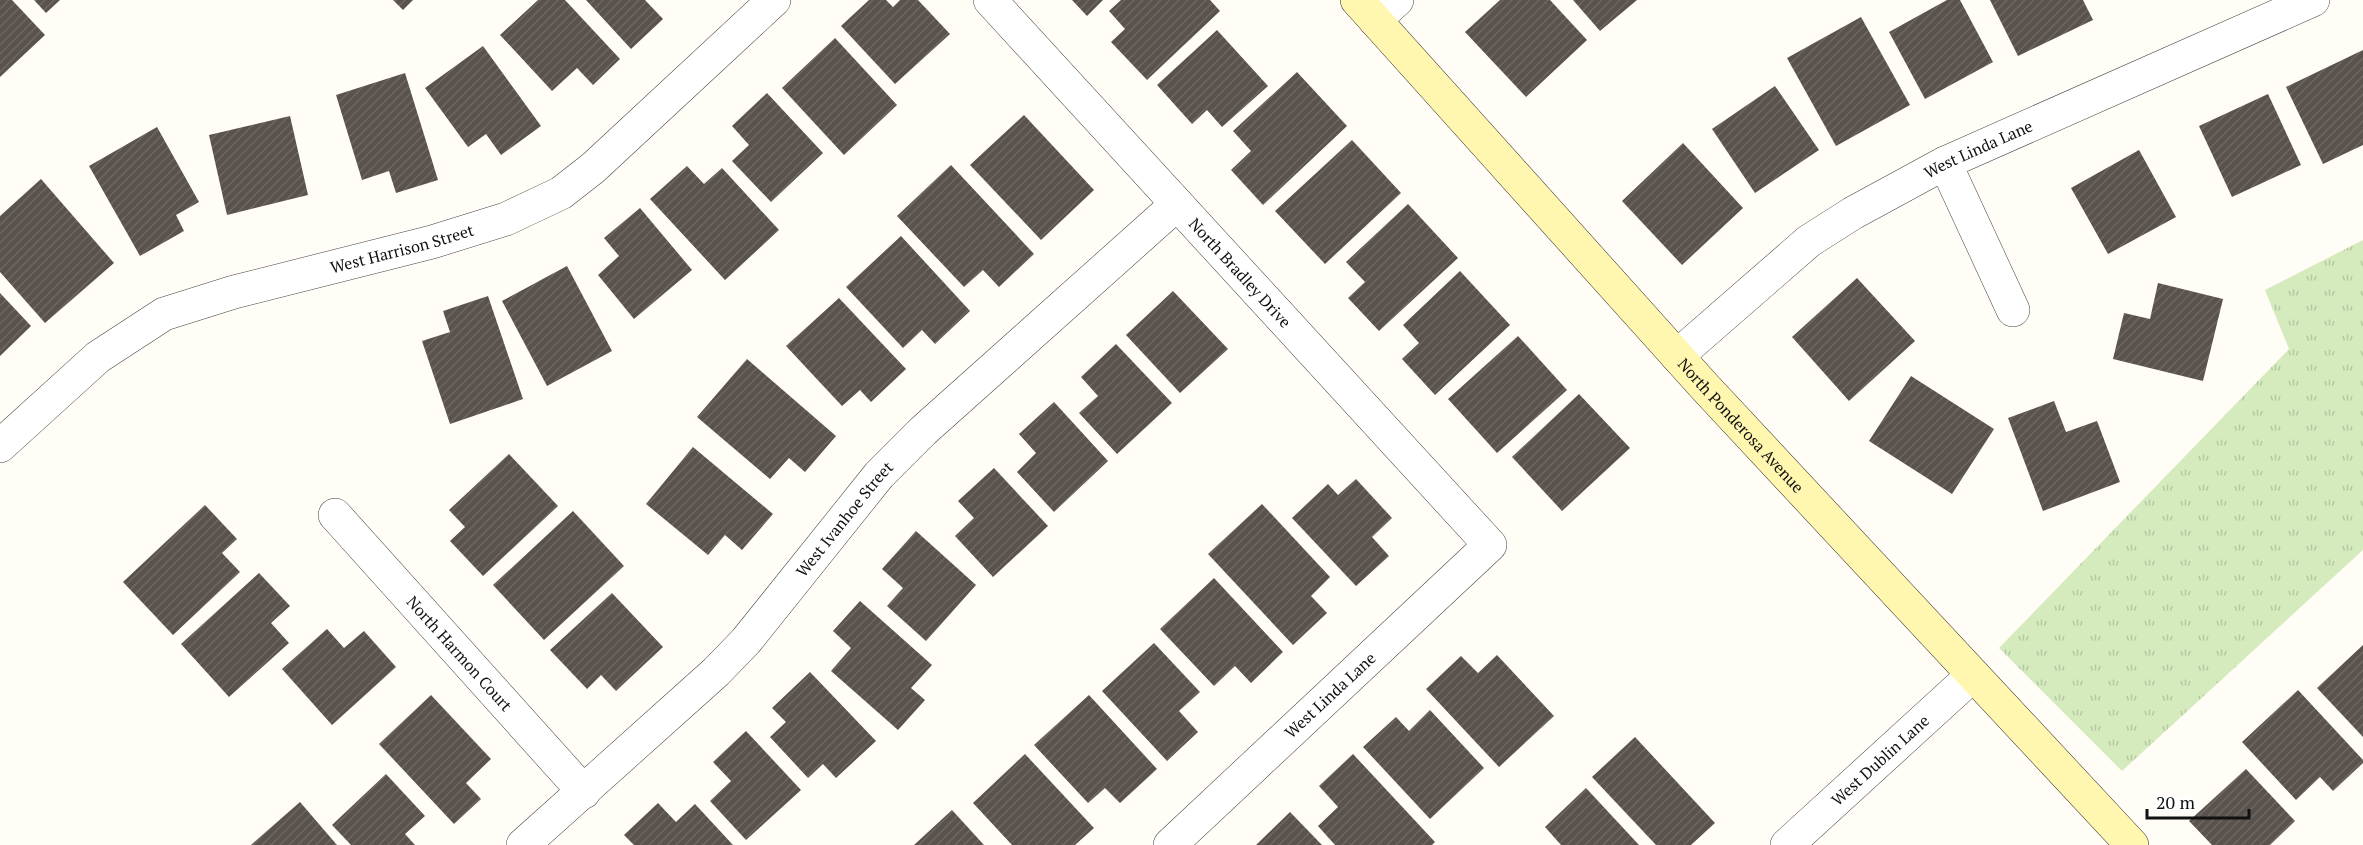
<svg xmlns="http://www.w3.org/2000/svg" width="2363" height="845" font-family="'PT Serif',serif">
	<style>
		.park { fill: url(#park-tufts) }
		.building { fill: url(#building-hatch) }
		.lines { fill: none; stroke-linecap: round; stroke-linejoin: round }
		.street-casing { stroke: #444; stroke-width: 34 }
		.secondary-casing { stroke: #333; stroke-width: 34 }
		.street { stroke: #fff; stroke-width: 33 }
		.secondary { stroke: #fff6b0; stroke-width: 33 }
		.labels { text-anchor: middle; stroke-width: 6; stroke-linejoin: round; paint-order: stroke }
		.street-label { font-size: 16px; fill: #111; stroke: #fff }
	</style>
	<defs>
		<pattern id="park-tufts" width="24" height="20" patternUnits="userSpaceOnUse" patternTransform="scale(1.5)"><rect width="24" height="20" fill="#d5ebbd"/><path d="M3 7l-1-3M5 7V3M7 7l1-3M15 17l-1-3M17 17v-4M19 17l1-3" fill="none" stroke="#b6c8a1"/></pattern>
		<pattern id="building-hatch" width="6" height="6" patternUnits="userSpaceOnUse" patternTransform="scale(1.5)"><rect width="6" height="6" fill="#5a524d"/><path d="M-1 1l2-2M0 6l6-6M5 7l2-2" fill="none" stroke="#6d6662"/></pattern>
	</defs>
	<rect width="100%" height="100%" fill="#fffdf5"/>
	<polygon class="park" points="2363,240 2363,550 2122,771 1999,648 2289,349 2265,290"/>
	<g class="building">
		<polygon points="0,0 12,0 45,35 0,77"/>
		<polygon points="34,0 60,0 46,13"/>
		<polygon points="393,0 413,0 403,10"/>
		<polygon points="538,0 565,0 620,59 593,85 577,68 552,91 500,35"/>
		<polygon points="586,0 645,0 663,19 631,49"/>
		<polygon points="869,0 886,0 893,7 900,0 918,0 950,34 895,84 841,26"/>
		<polygon points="1072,0 1103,0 1087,16"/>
		<polygon points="1121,0 1210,0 1220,11 1147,80 1111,42 1125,29 1109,11"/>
		<polygon points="1500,0 1550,0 1587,40 1526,97 1465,32"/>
		<polygon points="1573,0 1637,0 1600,31"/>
		<polygon points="1947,0 1960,0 1993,62 1925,99 1889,32"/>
		<polygon points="1990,0 2083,0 2093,20 2018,56"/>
		<polygon points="1861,17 1910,105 1836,146 1787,58"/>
		<polygon points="1217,30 1268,86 1222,127 1207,110 1192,124 1157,85"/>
		<polygon points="835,38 897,105 844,155 782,88"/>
		<polygon points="483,46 541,126 501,155 486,134 468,147 425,88"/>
		<polygon points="2363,50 2363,145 2323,164 2286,87"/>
		<polygon points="1297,72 1347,126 1263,205 1231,170 1251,151 1233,131"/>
		<polygon points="405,73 438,180 396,193 389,171 362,180 336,95"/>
		<polygon points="1775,86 1819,150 1755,193 1712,129"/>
		<polygon points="767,93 823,153 771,202 732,161 749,145 732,126"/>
		<polygon points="2268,94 2301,165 2232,197 2199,126"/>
		<polygon points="1024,115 1094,190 1041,240 970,165"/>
		<polygon points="290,116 308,195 227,215 209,135"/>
		<polygon points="157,127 199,202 176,215 184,231 140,256 89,166"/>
		<polygon points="1352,140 1401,193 1325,264 1275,211"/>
		<polygon points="1683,143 1743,208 1682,265 1622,201"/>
		<polygon points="2139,150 2176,217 2108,254 2071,188"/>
		<polygon points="951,165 1034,254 999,287 983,270 964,287 897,216"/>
		<polygon points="687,166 704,184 722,168 779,230 725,280 650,199"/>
		<polygon points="41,179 114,263 45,323 0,272 0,216"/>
		<polygon points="1408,204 1458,258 1379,331 1348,298 1365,282 1346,262"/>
		<polygon points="640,208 692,270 634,319 598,275 619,256 604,238"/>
		<polygon points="901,236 970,311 935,344 922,330 903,348 846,287"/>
		<polygon points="567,266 612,351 547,386 502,301"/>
		<polygon points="1460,271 1510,325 1435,395 1402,359 1419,343 1403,325"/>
		<polygon points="1857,278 1915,341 1849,401 1792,337"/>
		<polygon points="2158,283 2223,299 2203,381 2113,359 2124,313 2150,319"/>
		<polygon points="1173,291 1228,349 1180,393 1126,335"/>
		<polygon points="0,293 31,326 0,356"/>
		<polygon points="488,296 523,399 450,424 422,341 450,332 443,311"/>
		<polygon points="839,298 906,369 871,402 860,390 842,406 786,346"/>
		<polygon points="1518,336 1567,390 1497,453 1448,399"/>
		<polygon points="1116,344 1172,403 1117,454 1079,413 1098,396 1081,377"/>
		<polygon points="747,359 836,436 805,472 789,458 770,479 697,417"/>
		<polygon points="1911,376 1994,429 1952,494 1869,441"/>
		<polygon points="1579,394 1630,448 1562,511 1512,457"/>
		<polygon points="2054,401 2066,432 2097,421 2120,482 2043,511 2008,418"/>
		<polygon points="1054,402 1108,461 1054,512 1017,472 1036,453 1019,434"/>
		<polygon points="693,447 773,514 742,550 725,535 708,555 646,504"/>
		<polygon points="509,454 558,506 483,576 450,541 465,527 449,510"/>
		<polygon points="994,468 1048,526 993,577 955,536 974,518 958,501"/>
		<polygon points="1356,479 1392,518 1372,537 1389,556 1356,586 1292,518 1328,484 1338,495"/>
		<polygon points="1262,504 1330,577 1311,596 1327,613 1293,645 1208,554"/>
		<polygon points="205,505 237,539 222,553 240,572 173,635 123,582"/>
		<polygon points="573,511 624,566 544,640 493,585"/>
		<polygon points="916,531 976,585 926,641 887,606 903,588 882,569"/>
		<polygon points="259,573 290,606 271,623 289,643 229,697 181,644"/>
		<polygon points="1214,578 1283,652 1251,683 1235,666 1214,686 1160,629"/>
		<polygon points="612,593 663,647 616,691 601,675 587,689 550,650"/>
		<polygon points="860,601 932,665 911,688 925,700 898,730 831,671 851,648 833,631"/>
		<polygon points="327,629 344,648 364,631 396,667 332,725 282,669"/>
		<polygon points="1154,643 1200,692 1179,711 1198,732 1167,761 1102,691"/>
		<polygon points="2363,645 2363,737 2317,688"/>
		<polygon points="1497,655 1554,716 1499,767 1426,689 1461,656 1478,673"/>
		<polygon points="810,672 876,741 836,778 823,764 808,778 770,737 786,722 772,708"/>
		<polygon points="2298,690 2363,760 2363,763 2333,791 2320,777 2296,800 2242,742"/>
		<polygon points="431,695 491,759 466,783 481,799 454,824 379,744"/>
		<polygon points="1089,695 1157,769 1120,803 1105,788 1088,803 1034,745"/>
		<polygon points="1430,710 1484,768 1430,819 1363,747 1396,717 1409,731"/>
		<polygon points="746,731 801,790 746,840 710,801 731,781 713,762"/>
		<polygon points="1635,737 1715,823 1691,845 1656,845 1592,777"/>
		<polygon points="1025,754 1094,828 1075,845 1012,845 973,803"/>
		<polygon points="1353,754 1435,842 1432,845 1335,845 1318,826 1338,807 1319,786"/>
		<polygon points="2246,769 2295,821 2270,845 2212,845 2189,821"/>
		<polygon points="386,774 425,816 405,834 415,845 351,845 332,825"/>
		<polygon points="1586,788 1639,845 1561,845 1545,827"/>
		<polygon points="300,802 337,845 251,845"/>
		<polygon points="658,803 676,822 695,804 733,845 634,845 624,835"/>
		<polygon points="952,810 984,845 914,845"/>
		<polygon points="1290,812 1322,845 1256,845"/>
	</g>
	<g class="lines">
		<g class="street-casing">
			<g id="street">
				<path id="s1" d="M990,0L1490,545L1170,845"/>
				<polyline points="1375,20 1397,0"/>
				<polyline points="1945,163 2013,310"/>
				<path id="s2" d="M1677,356L1809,241L1853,213L1945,163L2313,0"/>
				<path id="s3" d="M0,446L98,357L164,314L234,292L432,242L506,219L561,193L593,168L774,0"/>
				<path id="s4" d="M335,515L584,792"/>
				<path id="s5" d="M523,845L716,672L746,641L879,475L923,431L1177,204"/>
				<path id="s6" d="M1787,845L1973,675"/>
			</g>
		</g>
		<g class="secondary-casing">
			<g id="secondary">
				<path id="s7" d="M1357,0L1704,386L2132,845"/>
			</g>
		</g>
		<use href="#street" class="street"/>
		<use href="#secondary" class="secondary"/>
	</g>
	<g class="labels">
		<g class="street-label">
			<text dy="6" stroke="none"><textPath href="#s2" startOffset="368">West Linda Lane</textPath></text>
			<text dy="6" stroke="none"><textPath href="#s3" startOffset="458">West Harrison Street</textPath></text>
			<text dy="6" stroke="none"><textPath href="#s1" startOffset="370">North Bradley Drive</textPath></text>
			<text dy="6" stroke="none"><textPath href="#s7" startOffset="573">North Ponderosa Avenue</textPath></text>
			<text dy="6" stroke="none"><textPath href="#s5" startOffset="459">West Ivanhoe Street</textPath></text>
			<text dy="6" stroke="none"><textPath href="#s4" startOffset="186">North Harmon Court</textPath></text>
			<text transform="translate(1330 695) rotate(-43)" y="6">West Linda Lane</text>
			<text dy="6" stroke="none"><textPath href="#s6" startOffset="126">West Dublin Lane</textPath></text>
		</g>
	</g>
	<path d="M2147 809v9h102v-9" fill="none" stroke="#111111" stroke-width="3"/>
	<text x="2156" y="809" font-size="18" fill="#111111" stroke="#ffffff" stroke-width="4.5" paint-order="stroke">20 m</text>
</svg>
